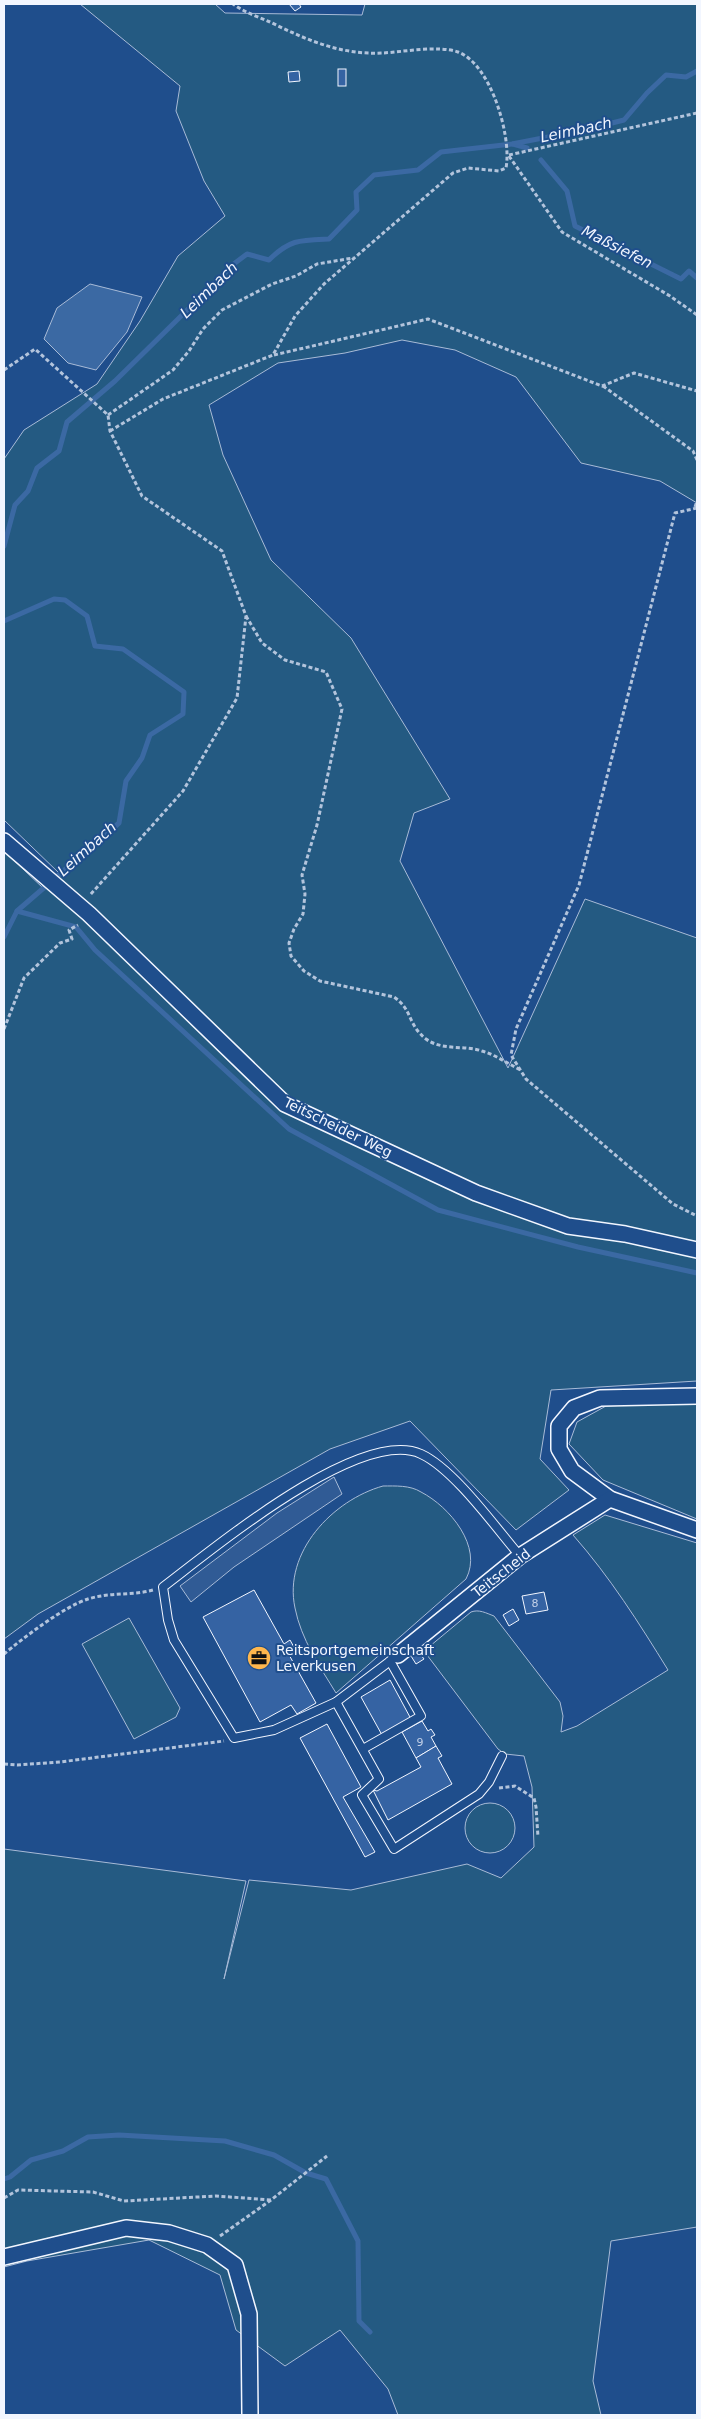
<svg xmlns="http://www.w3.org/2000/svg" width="701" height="2419" font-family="'DejaVu Sans',sans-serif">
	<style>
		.green { fill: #245a82; stroke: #a8bbd7 }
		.parking { fill: #305b95; stroke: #a8bbd7 }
		.water { fill: #3b69a3; stroke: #a8bbd7 }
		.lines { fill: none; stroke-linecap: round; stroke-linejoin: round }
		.stream { stroke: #3b69a3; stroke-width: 5 }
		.building { fill: #3563a3; stroke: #f2f6ff }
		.service-casing { stroke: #f2f6ff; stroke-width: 10 }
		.minor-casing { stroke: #f2f6ff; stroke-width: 18 }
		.path { stroke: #b3c4dc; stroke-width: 3; stroke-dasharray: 4 2.5; stroke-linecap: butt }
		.service { stroke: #1f4e8c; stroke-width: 8 }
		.minor { stroke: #1f4e8c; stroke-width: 15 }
		.labels { text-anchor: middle; stroke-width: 4; stroke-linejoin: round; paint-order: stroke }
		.number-label { font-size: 11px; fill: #c3d1e8 }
		.street-label { font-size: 14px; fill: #f2f6ff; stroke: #1f4e8c }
		.poi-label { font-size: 14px; fill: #f2f6ff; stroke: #1f4e8c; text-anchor: start }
		.water-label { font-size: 15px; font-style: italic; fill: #f2f6ff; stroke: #1f4e8c }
	</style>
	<rect width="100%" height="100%" fill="#1f4e8c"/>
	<g class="green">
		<polygon points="80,4 215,4 225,13 362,15 365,4 697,4 697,503 660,481 581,463 516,377 455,350 402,340 345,353 278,363 209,405 223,455 271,560 351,638 450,799 414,813 400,861 508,1068 585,899 697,938 697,1381 551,1390 540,1459 569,1490 516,1530 410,1421 330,1449 38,1614 4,1639 4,851 43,888 59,873 4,820 4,459 24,430 97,384 140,321 178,256 225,216 204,181 176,111 180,86"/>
		<polygon points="697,1402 697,1519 603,1480 569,1444 577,1422 606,1406"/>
		<path d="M383,1486C395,1486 410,1485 421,1492C450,1507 483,1547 466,1579L336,1693C320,1667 301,1639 295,1608C283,1552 333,1500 383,1486Z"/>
		<path d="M605,1515L697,1543V2227L611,2241L593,2381L601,2415H398L388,2389L340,2330L285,2366L236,2330L220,2275L149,2240L27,2261L4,2267V1849L246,1881L224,1979L249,1880L351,1890L467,1864L501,1878L534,1847L532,1787L524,1756L505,1754L498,1749L424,1651L471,1612C479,1609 486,1613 494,1616L560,1702L563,1716L561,1732L577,1726L668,1670C639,1623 610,1577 573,1535Z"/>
		<polygon points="129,1618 180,1708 176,1717 134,1739 82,1644"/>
		<circle cx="490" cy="1828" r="25"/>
	</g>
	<polygon class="parking" points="334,1477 342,1494 234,1567 191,1602 180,1586 277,1513"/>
	<polygon class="water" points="90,284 142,297 127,332 96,370 68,363 44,339 57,308"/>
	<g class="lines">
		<g class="stream">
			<polyline points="513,144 527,148"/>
			<polyline points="541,160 567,191 575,226 681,279 689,271 697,278"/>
			<path d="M4,546L15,505L28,491L37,468L59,451L67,422L115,381L235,263L247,254L269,260C290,239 301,240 329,239L357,210L356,192L374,175L418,170L441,152L512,144L584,130L624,120L647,93L666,75L686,77L697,71"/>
			<polyline points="4,621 54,599 65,600 87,616 95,646 123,649 184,692 183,714 150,735 142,758 126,781 119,823 17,911 4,937"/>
			<polyline points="17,911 76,927 95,950 289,1129 438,1210 578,1247 697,1273"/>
			<polyline points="4,2179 10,2177 31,2160 63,2151 88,2137 119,2135 225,2141 274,2155 306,2173 326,2179 358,2241 359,2321 370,2332"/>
		</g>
	</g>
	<g class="building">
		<polygon points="289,4 299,4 301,7 295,11"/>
		<rect x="338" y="69" width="8" height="17"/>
		<polygon points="299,71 300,81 289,82 288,72"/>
		<polygon points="254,1590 284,1644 290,1640 295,1649 288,1653 316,1703 297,1714 291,1705 260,1722 203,1617"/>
		<polygon points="544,1592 548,1610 526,1614 522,1596"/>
		<polygon points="513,1609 519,1620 509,1626 503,1615"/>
		<polygon points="418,1651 424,1659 416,1664 411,1656"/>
		<polygon points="390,1680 411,1719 382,1735 361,1697"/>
		<polygon points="422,1721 428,1731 431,1729 435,1735 431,1737 436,1746 416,1758 402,1732"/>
		<polygon points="327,1724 361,1787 343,1797 375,1852 365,1857 300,1738"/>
		<polygon points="436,1746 442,1756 438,1758 452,1784 388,1820 373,1790 377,1791 421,1767 416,1758"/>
	</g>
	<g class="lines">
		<g class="service-casing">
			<g id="service">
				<path d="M398,1655L336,1702L274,1730L234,1738L174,1640L168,1620L163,1587C212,1550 360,1426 421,1454C454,1469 496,1528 520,1556"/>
				<polyline points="336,1702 379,1779 362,1795 394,1849 479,1794 489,1782 502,1756"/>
				<polyline points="363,1749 421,1716 390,1661"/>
			</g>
		</g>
		<g class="minor-casing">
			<g id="minor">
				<polyline points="4,841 89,914 285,1104 476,1193 568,1226 625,1234 697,1250"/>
				<polyline points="697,1396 600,1398 574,1408 559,1426 559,1449 572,1471 610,1499 697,1530"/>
				<polyline points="398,1655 520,1556 610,1499"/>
				<polyline points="4,2257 126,2228 169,2233 207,2245 235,2265 249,2314 250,2415"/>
			</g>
		</g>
		<g class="path">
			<polyline points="509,155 697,113"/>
			<polyline points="509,156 562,232 670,296 697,315"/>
			<polyline points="274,355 428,319 602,386 634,373 697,391"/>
			<polyline points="4,370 35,349 108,415 110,431 142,496 222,551 246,616 237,698 183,791 90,895"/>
			<polyline points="603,386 693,451 697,460"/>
			<polyline points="108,415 173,370 189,351 203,329 222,310 272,284 296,276 317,264 353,258"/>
			<path d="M110,431L163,399L273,355L295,316L324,284L453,173L468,168L499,171L506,168C512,137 491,64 458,52C438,45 404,52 382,53C340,55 307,40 270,22C258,17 244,12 233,4"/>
			<polyline points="695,507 697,501"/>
			<polyline points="697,508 675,513 579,885 516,1029 511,1055 526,1079 673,1204 697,1216"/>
			<path d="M246,616L262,643L285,660L326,672L342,709L317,825L302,875L305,894L303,914L294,929L289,943L291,956L304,971L320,981L394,997C413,1010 407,1024 426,1039C442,1051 465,1045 482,1051C496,1055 508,1064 521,1070"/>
			<polyline points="4,1029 24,978 60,943 72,939 69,930 78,925"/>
			<path d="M4,1654C23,1638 65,1606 88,1599C110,1592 131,1596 153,1590"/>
			<polyline points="4,1764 17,1765 60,1762 224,1741"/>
			<polyline points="499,1788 515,1786 534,1798 536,1807 538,1837"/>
			<polyline points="4,2198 18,2190 93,2192 124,2201 216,2196 271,2200"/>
			<polyline points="220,2236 271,2200 327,2156"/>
		</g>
		<use href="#service" class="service"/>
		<use href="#minor" class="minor"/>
	</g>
	<defs>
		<g id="office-disc" transform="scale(1.25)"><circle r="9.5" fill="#ffb74d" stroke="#1f4e8c"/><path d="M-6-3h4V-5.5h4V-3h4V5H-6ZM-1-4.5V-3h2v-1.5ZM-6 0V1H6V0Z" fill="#111"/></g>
	</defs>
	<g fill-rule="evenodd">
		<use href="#office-disc" x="259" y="1658"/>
	</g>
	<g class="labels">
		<g class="number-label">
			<text x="535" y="1607">8</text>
			<text x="420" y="1746">9</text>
		</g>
		<g class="street-label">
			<text transform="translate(338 1127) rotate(26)" y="5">Teitscheider Weg</text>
			<text transform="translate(501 1573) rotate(-38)" y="5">Teitscheid</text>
		</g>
		<g class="poi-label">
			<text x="276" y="1655">Reitsportgemeinschaft<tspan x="276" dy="16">Leverkusen</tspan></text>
		</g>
		<g class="water-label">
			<text transform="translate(576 130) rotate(-12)" y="5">Leimbach</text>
			<text transform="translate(617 247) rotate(27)" y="5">Maßsiefen</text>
			<text transform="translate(209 290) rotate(-44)" y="5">Leimbach</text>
			<text transform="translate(87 849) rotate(-42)" y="5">Leimbach</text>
		</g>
	</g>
	<rect width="701" height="2419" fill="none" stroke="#f2f6ff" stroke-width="10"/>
</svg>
